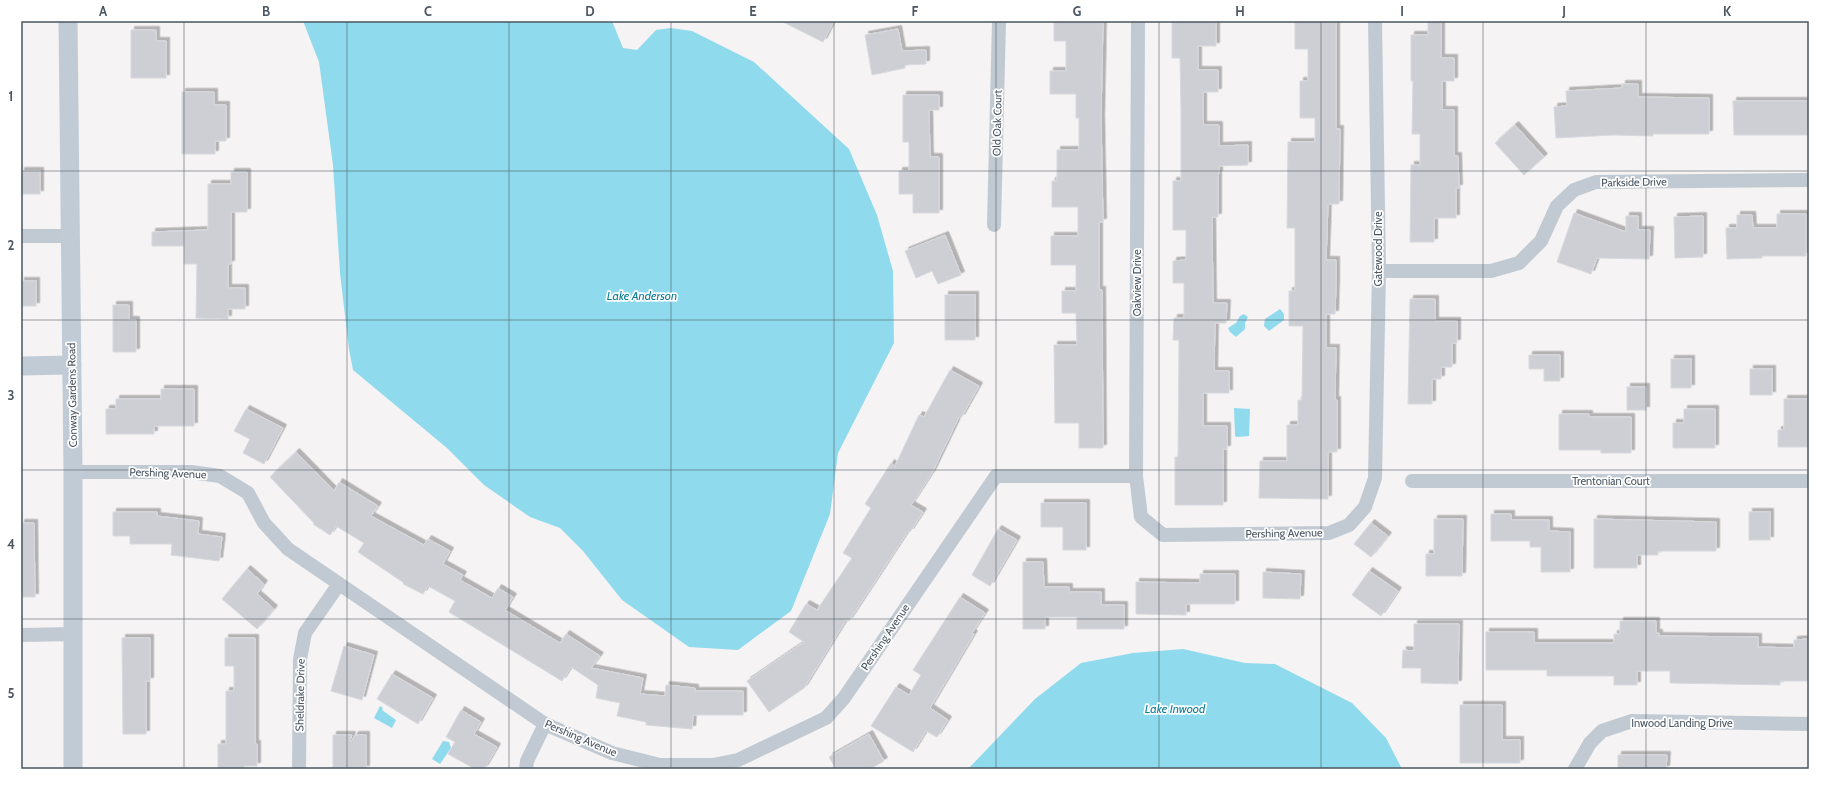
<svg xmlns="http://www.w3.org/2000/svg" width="1830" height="790" font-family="Cabin,sans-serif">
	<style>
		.water { fill: #90daee }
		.building { fill: #cdcfd5; stroke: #d7d9de; filter: url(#shadow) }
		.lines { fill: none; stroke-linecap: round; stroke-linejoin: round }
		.street { stroke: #c1cad2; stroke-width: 14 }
		.secondary { stroke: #c1cbd6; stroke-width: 19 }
		.grid { fill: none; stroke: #4a5661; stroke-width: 1; stroke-opacity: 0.55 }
		.labels { text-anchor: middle; stroke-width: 3.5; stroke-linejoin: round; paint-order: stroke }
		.street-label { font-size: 11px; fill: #4a5661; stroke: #fff }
		.water-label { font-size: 12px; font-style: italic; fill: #0c7c9b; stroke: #fff }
		.neatline { fill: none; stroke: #4a5661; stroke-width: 1.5 }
		.grid-label { font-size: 13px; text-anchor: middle; font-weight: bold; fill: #4a5661 }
	</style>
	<defs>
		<filter id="shadow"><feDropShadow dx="3.5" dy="-3.5" stdDeviation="0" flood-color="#0004"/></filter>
	</defs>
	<rect width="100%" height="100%" fill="#f5f3f3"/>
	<g class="water">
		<polygon points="303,21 612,21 623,48 637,50 656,30 670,28 692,31 754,62 849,149 877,215 893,271 894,343 838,453 830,514 791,611 738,650 689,647 622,600 583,551 560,528 530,517 484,485 447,448 353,370 349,349 340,273 333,165 319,62"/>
		<polygon points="1280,309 1284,314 1284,320 1269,331 1264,326 1265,319"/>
		<polygon points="1244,314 1248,317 1245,323 1245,329 1236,337 1230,332 1228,328 1236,323 1240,316"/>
		<polygon points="1234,408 1250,409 1249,436 1236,437 1235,435"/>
		<polygon points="1183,649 1245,663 1275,664 1352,703 1386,738 1402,769 968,769 1035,699 1081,663 1133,653"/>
		<polygon points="380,706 383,708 382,710 396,720 392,728 374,718"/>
		<polygon points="443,741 449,742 451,748 440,764 432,759"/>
	</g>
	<g class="building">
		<polygon points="781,21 834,21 823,42"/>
		<polygon points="1054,21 1103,21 1101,118 1103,222 1099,222 1099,290 1102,290 1103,448 1079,448 1079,423 1055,423 1054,345 1077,345 1076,313 1062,313 1062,291 1076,291 1076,265 1051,265 1051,236 1078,236 1078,207 1052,207 1052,181 1057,181 1057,150 1079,150 1079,118 1076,118 1076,94 1050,94 1050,71 1066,71 1066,41 1054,41"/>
		<polygon points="1172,21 1216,21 1216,46 1198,46 1198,70 1218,70 1218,92 1203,92 1203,125 1219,125 1219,146 1248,145 1248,165 1219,166 1219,174 1218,174 1218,217 1212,217 1213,303 1227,303 1226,323 1215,323 1214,371 1229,371 1229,393 1203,393 1203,426 1227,426 1227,449 1223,449 1223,505 1175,505 1175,457 1178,457 1179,340 1173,340 1174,318 1184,318 1184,283 1173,283 1173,261 1186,260 1186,230 1173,230 1173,181 1181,181 1181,110 1180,58 1172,58"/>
		<polygon points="1295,21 1336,21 1336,129 1340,129 1339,204 1328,204 1326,260 1336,260 1336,284 1335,314 1326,314 1326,348 1336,348 1335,400 1337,400 1337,452 1328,452 1328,499 1259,498 1260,461 1287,461 1287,425 1298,425 1298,400 1302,400 1303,326 1289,326 1289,291 1295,291 1295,228 1287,228 1288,142 1315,142 1315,118 1300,118 1300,81 1308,81 1308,49 1295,49"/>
		<polygon points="1428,21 1441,21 1441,58 1454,58 1454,81 1442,81 1442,110 1454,110 1454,156 1458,156 1459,188 1456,188 1456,218 1434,218 1434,242 1410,242 1411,165 1420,165 1420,134 1412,134 1413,81 1411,81 1411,35 1428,35"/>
		<polygon points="898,29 902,51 926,50 926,64 905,65 905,68 872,75 865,35"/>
		<polygon points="131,30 156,30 156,41 166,41 166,78 131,78"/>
		<polygon points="1622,84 1638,84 1638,97 1709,98 1709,134 1653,134 1653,136 1613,135 1556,138 1554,107 1567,106 1566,91 1622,88"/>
		<polygon points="182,92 214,92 214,105 226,105 226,141 215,141 215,154 182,154"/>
		<polygon points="903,95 939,95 939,110 929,110 930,157 939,157 939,213 913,213 913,194 899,194 899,171 909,171 909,142 903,142"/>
		<polygon points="1733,101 1809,101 1809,135 1734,135"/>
		<polygon points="1515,125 1544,157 1524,175 1495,143"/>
		<rect x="21" y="171" width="19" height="23"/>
		<polygon points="231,172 247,172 247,212 231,212 231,264 228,264 228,288 245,288 245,309 228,309 228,319 196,318 197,264 184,264 184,246 152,246 152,232 208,230 208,184 231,184"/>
		<polygon points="1574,213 1626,232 1626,216 1638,216 1638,230 1650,230 1649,259 1597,258 1591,274 1557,262"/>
		<polygon points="1777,214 1806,214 1806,256 1762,256 1762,258 1727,259 1726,228 1737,228 1737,215 1752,215 1753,228 1777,228"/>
		<polygon points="1703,216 1703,257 1675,258 1674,217"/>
		<polygon points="945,235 961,275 938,284 932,271 916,278 905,251"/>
		<rect x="21" y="281" width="15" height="25"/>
		<rect x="945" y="295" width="30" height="45"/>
		<polygon points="1410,299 1435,299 1435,321 1457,321 1457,343 1452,343 1452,367 1441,367 1441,379 1432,379 1432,404 1408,404"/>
		<polygon points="113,305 129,305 129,320 136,320 136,352 113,352"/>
		<polygon points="1529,355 1560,355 1560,381 1544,381 1544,369 1529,369"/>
		<rect x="1671" y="359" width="20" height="29"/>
		<rect x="1750" y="369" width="22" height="26"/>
		<polygon points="950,370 979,386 961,418 959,417 932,473 911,505 923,512 910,532 908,531 849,621 846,620 804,688 769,712 747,681 804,642 789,632 806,604 817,610 852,558 843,553 871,508 865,504 891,463 895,466 919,415 924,417"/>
		<rect x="1627" y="387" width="19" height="23"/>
		<polygon points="161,389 194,389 194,426 154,426 154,434 106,434 106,409 116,409 116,399 161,399"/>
		<polygon points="1784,399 1809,399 1809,447 1778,447 1778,430 1784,430"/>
		<polygon points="246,409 283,428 264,464 243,453 250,439 234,431"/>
		<polygon points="1684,409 1715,409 1715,448 1673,448 1673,423 1684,423"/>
		<polygon points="1559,414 1589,414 1589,417 1631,417 1631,453 1601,453 1601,450 1559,450"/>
		<polygon points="296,452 334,491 339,482 378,506 371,516 424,545 428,539 450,551 443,564 463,575 460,580 492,598 498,588 513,597 505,610 560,643 566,634 600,656 591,668 643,678 640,694 665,696 666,685 695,688 695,691 743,691 743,715 693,715 692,729 646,725 646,722 617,716 620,703 596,698 598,685 571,667 562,681 449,612 455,601 428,586 423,594 403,584 404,583 358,552 364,543 336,526 330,535 313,524 314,523 270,477"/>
		<polygon points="1041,503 1086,503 1086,550 1063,550 1063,527 1041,527"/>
		<polygon points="113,512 157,512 157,516 199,521 198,534 222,537 219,561 171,555 172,544 130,544 130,536 113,536"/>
		<rect x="1749" y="512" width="21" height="28"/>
		<polygon points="1491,514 1511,514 1511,520 1549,520 1549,531 1570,532 1570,572 1541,572 1541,547 1530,547 1530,541 1491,541"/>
		<polygon points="1434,519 1463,519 1462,576 1426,576 1426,554 1434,554"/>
		<polygon points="1594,519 1716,522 1716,551 1658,551 1658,555 1637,555 1637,568 1594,568"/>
		<polygon points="21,523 34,523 35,597 21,597"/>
		<polygon points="1371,523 1388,536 1371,557 1354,544"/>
		<polygon points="998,529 1017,540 990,586 972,575"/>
		<polygon points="1023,562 1043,562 1044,587 1069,587 1069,592 1101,592 1101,605 1124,605 1124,629 1077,629 1077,617 1045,617 1045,629 1023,629"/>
		<polygon points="247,569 264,584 257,594 274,609 257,629 222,599"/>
		<polygon points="1369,571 1398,591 1381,616 1352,595"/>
		<polygon points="1263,572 1301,574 1300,599 1263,598"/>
		<polygon points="1200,574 1235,574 1235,604 1186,604 1186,615 1136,614 1136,582 1200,583"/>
		<polygon points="960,597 985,613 972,633 974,634 930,708 948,720 937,737 926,731 913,752 871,726 896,687 909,695 921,675 913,670"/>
		<polygon points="1620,621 1656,621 1656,633 1659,633 1659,636 1758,637 1758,647 1794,648 1794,640 1809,639 1809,681 1780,681 1780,685 1670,683 1670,671 1637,671 1637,685 1614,685 1614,676 1547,676 1547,670 1486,670 1486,632 1534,632 1534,643 1614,643 1614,634 1620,634"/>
		<polygon points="1414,624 1459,624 1458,684 1421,683 1421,668 1402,668 1403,650 1414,651"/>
		<polygon points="122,638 150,638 150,681 146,681 146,734 123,734"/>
		<polygon points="225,638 255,638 255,744 257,744 257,766 244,766 244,769 218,769 218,744 226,744 226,691 234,691 234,666 225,666"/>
		<polygon points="344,646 374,655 362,700 331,691"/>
		<polygon points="392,674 433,698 418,724 377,699"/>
		<polygon points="1460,705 1502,705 1502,740 1520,740 1520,763 1460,763"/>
		<polygon points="461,710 481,722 474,734 497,747 484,769 475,769 448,754 455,742 446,737"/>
		<polygon points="869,734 884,761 870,769 836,769 829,757"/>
		<polygon points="333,735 352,735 350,741 352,741 355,735 366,735 366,769 333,769"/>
		<polygon points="1618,755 1667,755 1666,769 1618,769"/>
	</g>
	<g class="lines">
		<g class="street">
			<polyline points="1138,21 1136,476 1141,517 1163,535 1329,533 1349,525 1365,507 1375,478 1379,271 1375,21"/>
			<polyline points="994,225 999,21"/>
			<polyline points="21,236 70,236"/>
			<polyline points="1379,271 1491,271 1519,263 1541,241 1557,206 1574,190 1596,182 1809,180"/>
			<polyline points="73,472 191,472 220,476 248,493 264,523 288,549 545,724 612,753 660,765 713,765 738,760 826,718 844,698 996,476 1136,476"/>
			<polyline points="1412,481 1809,481"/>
			<polyline points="21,635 73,634"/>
			<polyline points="299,769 300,659 305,633 339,584"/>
			<polyline points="526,769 527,761 545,724"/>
			<polyline points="1575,769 1590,743 1602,731 1632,721 1809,724"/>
		</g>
		<g class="secondary">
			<polyline points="68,21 73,472 73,769"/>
			<polyline points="21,366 72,365"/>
		</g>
	</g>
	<path class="grid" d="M184,21V769M347,21V769M509,21V769M671,21V769M834,21V769M996,21V769M1159,21V769M1321,21V769M1483,21V769M1646,21V769M21,171H1809M21,320H1809M21,470H1809M21,619H1809"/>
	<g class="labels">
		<g class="street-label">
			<text transform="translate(997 123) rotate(-89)" y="4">Old Oak Court</text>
			<text transform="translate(1634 182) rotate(-1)" y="4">Parkside Drive</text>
			<text transform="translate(1378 249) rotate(-90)" y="4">Gatewood Drive</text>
			<text transform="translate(1137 283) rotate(-90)" y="4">Oakview Drive</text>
			<text transform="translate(72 395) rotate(-91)" y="4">Conway Gardens Road</text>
			<text transform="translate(168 473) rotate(2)" y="4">Pershing Avenue</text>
			<text x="1611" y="485">Trentonian Court</text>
			<text transform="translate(1284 533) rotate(-1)" y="4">Pershing Avenue</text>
			<text transform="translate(885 637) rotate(-56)" y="4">Pershing Avenue</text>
			<text transform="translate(300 695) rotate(-89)" y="4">Sheldrake Drive</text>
			<text x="1682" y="727">Inwood Landing Drive</text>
			<text transform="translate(581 738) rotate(23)" y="4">Pershing Avenue</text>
		</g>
		<g class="water-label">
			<text x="642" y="300">Lake Anderson</text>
			<text x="1175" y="713">Lake Inwood</text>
		</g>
	</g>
	<rect width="1830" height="790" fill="none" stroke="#ffffff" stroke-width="44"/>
	<rect x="22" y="22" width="1786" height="746" class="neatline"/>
	<g class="grid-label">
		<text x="103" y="16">A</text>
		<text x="266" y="16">B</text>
		<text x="428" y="16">C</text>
		<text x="590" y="16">D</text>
		<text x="753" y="16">E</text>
		<text x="915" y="16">F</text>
		<text x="1077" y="16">G</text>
		<text x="1240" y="16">H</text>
		<text x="1402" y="16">I</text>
		<text x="1564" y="16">J</text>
		<text x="1727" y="16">K</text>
		<text x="11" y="101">1</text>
		<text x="11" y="250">2</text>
		<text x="11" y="400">3</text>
		<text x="11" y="549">4</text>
		<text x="11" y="698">5</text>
	</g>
</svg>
